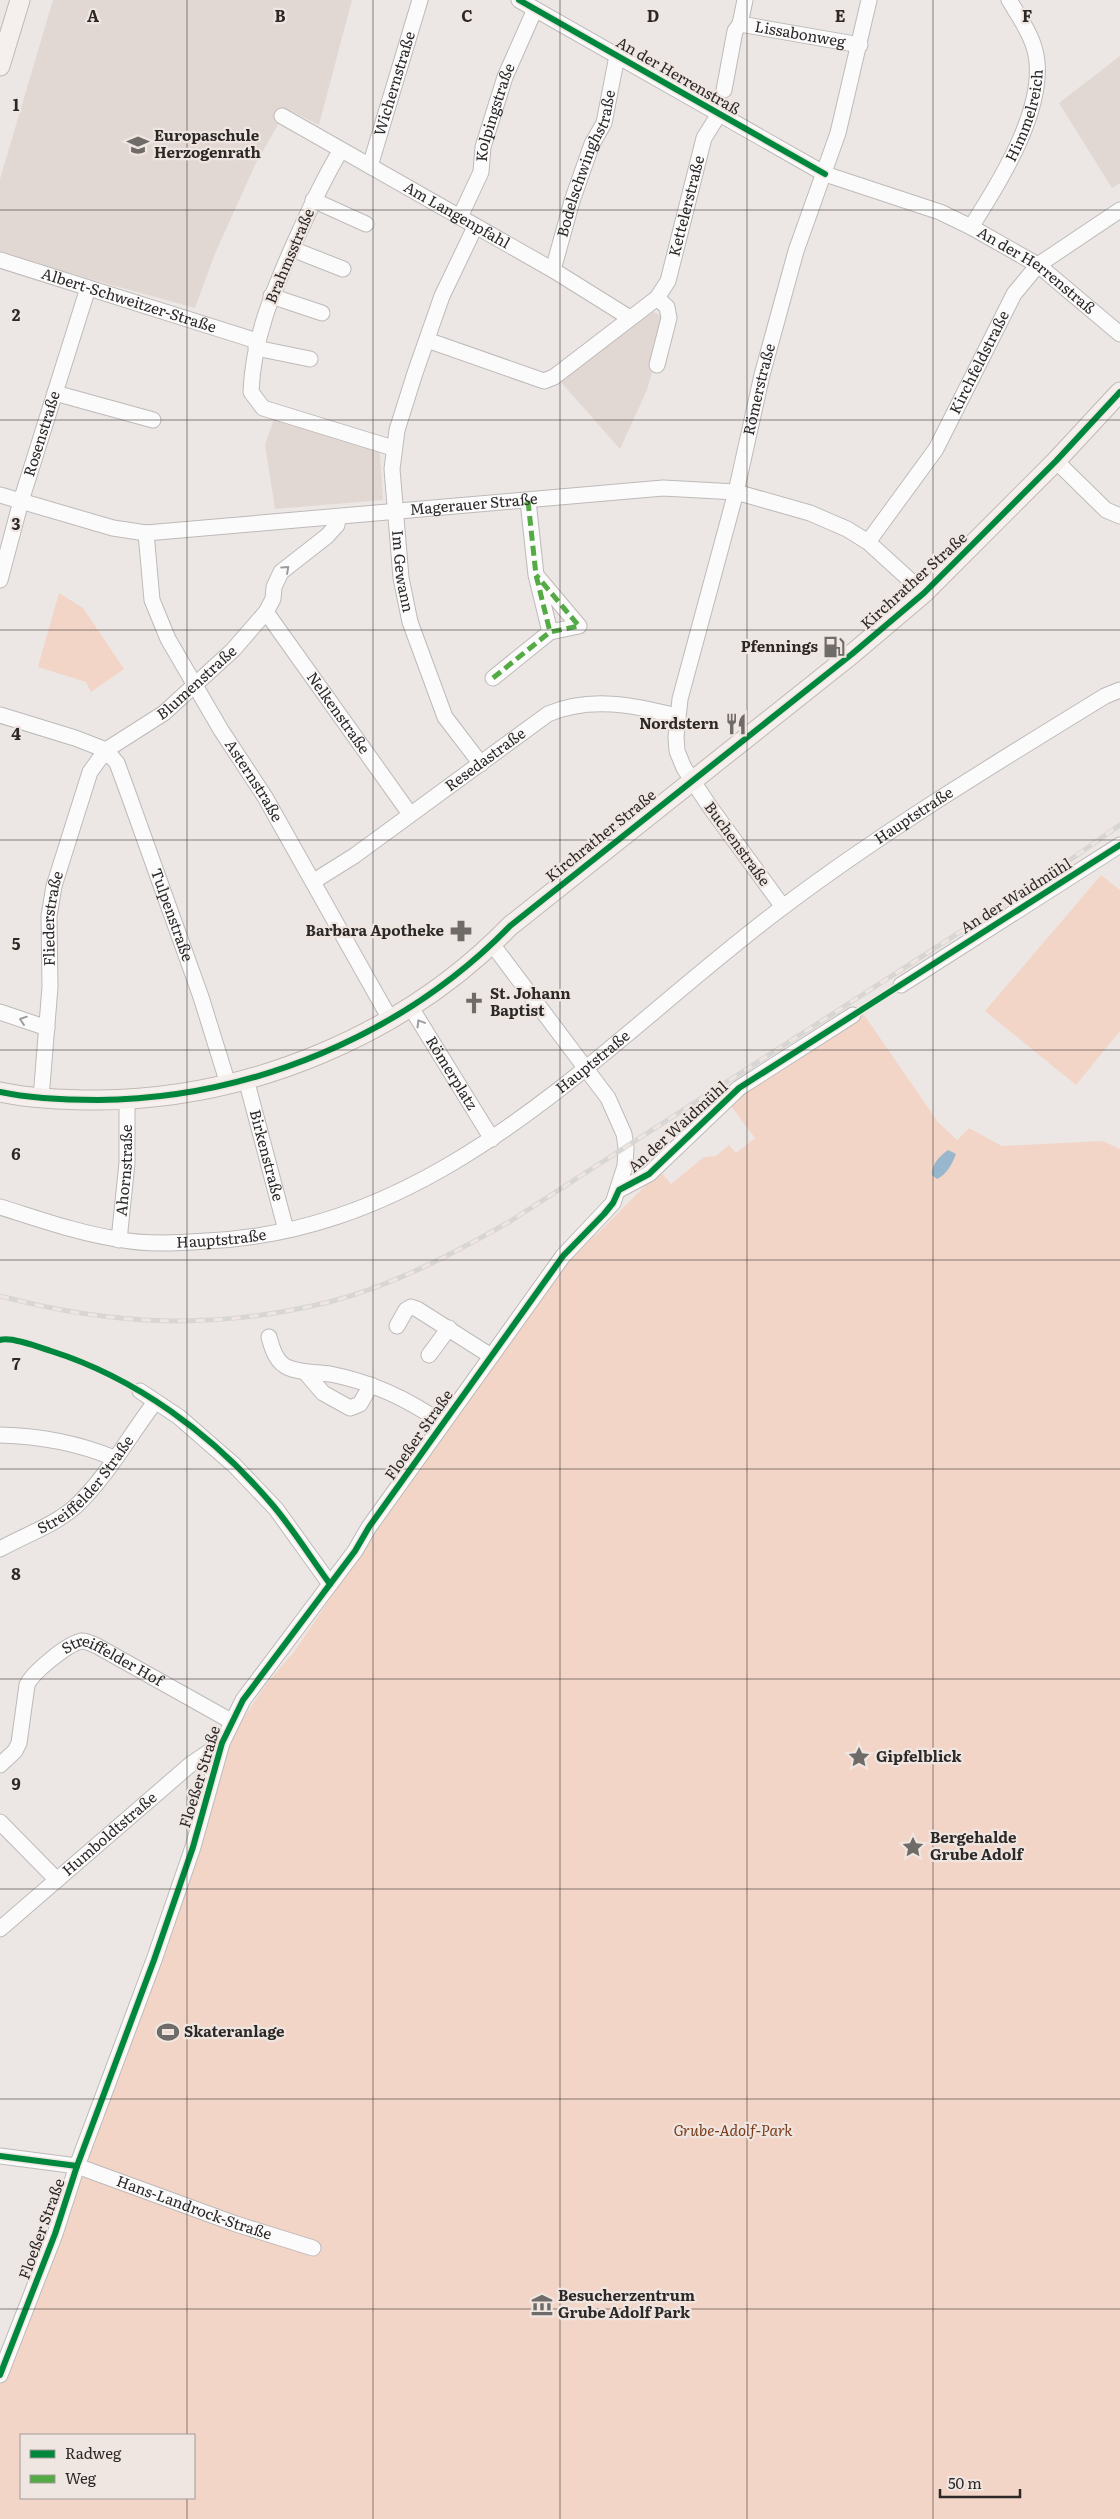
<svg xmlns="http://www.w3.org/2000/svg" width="1120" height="2519" font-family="Literata,serif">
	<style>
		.built { fill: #e2d8d3 }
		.green { fill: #f3d5c7; fill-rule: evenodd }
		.water { fill: #98b7cc }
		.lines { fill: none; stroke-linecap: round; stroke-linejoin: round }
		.minor-casing { stroke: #bebab9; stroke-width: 17 }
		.major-casing { stroke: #c2b8b3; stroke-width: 21 }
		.minor { stroke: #fcfbfb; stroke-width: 15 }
		.major { stroke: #f5f0ee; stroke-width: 19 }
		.rail-casing { stroke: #d8d6d5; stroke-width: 5 }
		.rail { stroke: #efe6e1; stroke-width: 3; stroke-dasharray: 9; stroke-linecap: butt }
		.quiet { stroke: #54aa44; stroke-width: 5; stroke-dasharray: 10 5; stroke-linecap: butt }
		.cycleway-casing { stroke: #efe6e1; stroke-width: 9 }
		.cycleway { stroke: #00873e; stroke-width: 6 }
		.oneway { stroke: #9e9c9c }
		.grid { fill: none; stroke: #2c2827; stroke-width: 1; stroke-opacity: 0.55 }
		.labels { text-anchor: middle; stroke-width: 4.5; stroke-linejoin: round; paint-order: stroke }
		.street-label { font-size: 15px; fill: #2c2827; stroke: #efe6e1 }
		.poi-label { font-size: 15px; font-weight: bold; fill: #2c2827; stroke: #efe6e1; text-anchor: start }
		.park-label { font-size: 15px; font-style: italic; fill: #7b3d1a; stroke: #efe6e1 }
		.grid-label { font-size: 16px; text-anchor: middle; font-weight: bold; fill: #2c2827; stroke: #efe6e1; stroke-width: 4.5; stroke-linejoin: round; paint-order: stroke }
	</style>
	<rect width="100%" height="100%" fill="#ece7e4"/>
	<g class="built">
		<polygon points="53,0 352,0 319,125 287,109 255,165 214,256 195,308 0,254 0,179"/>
		<polygon points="1120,56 1120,183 1112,188 1059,103"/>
		<polygon points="653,312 667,318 647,390 620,449 560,381"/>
		<polygon points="274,419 378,451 380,454 383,500 275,509 265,445"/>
	</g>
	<g class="green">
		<polygon points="59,593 83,608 124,669 91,692 86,682 38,667"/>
		<polygon points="1101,875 1120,890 1120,1031 1076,1085 985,1011"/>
		<path d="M862,1012L938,1122L957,1140L969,1128L1002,1146L1103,1141L1120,1149V2519H0V2385L231,1736L267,1683L294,1652L399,1496L557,1277L586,1241L597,1234L660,1171L671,1184L704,1157L716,1156L729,1145L736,1153L755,1138L727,1101ZM21,2435H194V2498H21Z"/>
	</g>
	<path class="water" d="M948,1150L956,1154C952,1164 947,1174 937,1179L932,1175C932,1163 939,1157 948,1150Z"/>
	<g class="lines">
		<g class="minor-casing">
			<g id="minor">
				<path id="s1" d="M519,0L825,174L940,212L971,227L1038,265L1120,334"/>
				<path id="s2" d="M740,24L860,45"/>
				<polyline points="724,90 735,31 740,24 745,0"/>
				<path id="s3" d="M282,116L553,270L630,318"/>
				<path d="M341,150C322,181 308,213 293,246C272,294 253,339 251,392L263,408L393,448"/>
				<path id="s4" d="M370,166L420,0"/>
				<polyline points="313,200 366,224"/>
				<path id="s5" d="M460,217L481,172L483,147L505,77L535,9"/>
				<path id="s6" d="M475,227L442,296L415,373L397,430L392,469L401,578L410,622L445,717L481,764"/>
				<path id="s7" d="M971,227C1000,182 1051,101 1034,47C1029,30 1018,15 1009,0"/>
				<polyline points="292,249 343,269"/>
				<path id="s8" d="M0,260L257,341"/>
				<path id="s9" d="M553,270L572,201L592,144L604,123L617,56"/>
				<polyline points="271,296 322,313"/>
				<path id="s10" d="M427,340L544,381L554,377L657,298L668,281L704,138L719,114"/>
				<polyline points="256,348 310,359"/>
				<polyline points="657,365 669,318 667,307 657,298"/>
				<polyline points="55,393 153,420"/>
				<polyline points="1056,461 1106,510 1120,516"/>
				<path id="s11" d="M0,495L113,528L146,533L663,488L736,492L810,513L847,529L868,542L924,593"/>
				<polyline points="528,501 536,575 550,632 579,626 536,575"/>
				<path id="s12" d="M146,533L152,600L168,639L221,730L265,797L390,1019"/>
				<path id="s13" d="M868,542L936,449L1014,294L1038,265L1120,210"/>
				<path id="s14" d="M0,580L21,501L88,288"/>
				<path id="s15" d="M266,612L410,814"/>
				<polyline points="493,678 550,632"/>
				<path id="s16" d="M0,715L75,738L106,750L164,713L233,650L266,612L273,599L274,587L281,572L327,536L337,525L338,517"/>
				<path id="s17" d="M314,881L354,856L548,714C590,696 634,705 677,716"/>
				<path id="s18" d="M783,907L710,807L684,768L677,751L676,737L680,699L736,492L762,375L796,251L838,133L869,0"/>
				<polyline points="901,985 1120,845"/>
				<path id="s19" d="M410,1006L492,1139"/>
				<polyline points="0,1012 47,1028"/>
				<path id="s20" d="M246,1079L286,1230"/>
				<path id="s21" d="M41,1098L50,987L49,916L54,886L90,772L106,750L117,763L128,793L201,997L228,1084"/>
				<polyline points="619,1190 649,1174 739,1088 853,1015"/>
				<path id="s22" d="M0,1207C39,1219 78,1233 117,1239C146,1245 178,1243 207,1241C447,1230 604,1041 783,907C885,830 996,763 1105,696L1120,690"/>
				<path id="s23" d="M119,1240L127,1163V1100"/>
				<polyline points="397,1326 406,1310 411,1307 417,1309 491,1356"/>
				<path d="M269,1337C272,1348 276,1363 289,1368C302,1373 317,1372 330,1374C372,1382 408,1399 442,1423"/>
				<polyline points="429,1355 449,1328"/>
				<polyline points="305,1372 323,1393 350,1408 360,1404 371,1385"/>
				<polyline points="140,1391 179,1417 234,1465 276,1509 330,1584"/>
				<path d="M0,1435C39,1436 78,1443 114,1458"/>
				<path id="s24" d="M0,1549C25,1535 55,1525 76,1506C106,1478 130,1435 155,1402"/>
				<path id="s25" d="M0,1765L15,1751L19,1743L27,1685C32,1673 68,1643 82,1641C87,1641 92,1644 97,1646L231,1721"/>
				<polyline points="0,1822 57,1880"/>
				<path id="s26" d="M0,1929L191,1764L222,1743"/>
				<path id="s27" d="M0,2156L77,2166L236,2224L313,2248"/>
				<polyline points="0,2375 55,2234 77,2166 154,1960 193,1847 222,1743 243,1700 355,1551 369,1527 563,1256 613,1203 625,1166 626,1147 624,1134 608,1098 492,944"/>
			</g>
		</g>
		<g class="major-casing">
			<g id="major">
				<polyline points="0,66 20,0"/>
				<path d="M0,1092C32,1099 66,1100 98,1100C250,1099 404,1035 510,926L852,654L924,593L1056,461L1120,392"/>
			</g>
		</g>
		<use href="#minor" class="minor"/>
		<use href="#major" class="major"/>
		<g class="rail-casing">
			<path id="rail" d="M0,1296C113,1326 215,1330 329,1302C392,1286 453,1254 509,1222L1044,878L1120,825"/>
		</g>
		<use href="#rail" class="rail"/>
		<g class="quiet">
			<polyline points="528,501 536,575 550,632 579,626 536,575"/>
			<polyline points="493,678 550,632"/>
		</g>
		<g class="cycleway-casing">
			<g id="cycleway">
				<polyline points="519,0 825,174"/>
				<path d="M0,1092C32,1099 66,1100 98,1100C250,1099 404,1035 510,926L852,654L924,593L1056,461L1120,392"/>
				<path d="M0,1340C10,1336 39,1347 51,1351C136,1378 212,1434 270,1502C292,1527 310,1557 330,1584"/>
				<polyline points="0,2156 77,2166"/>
				<polyline points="0,2375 55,2234 77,2166 154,1960 193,1847 222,1743 243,1700 355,1551 369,1527 563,1256 604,1214 613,1203 619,1190 649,1174 739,1088 1120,845"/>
			</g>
		</g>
		<use href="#cycleway" class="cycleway"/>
	</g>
	<defs><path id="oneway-chevron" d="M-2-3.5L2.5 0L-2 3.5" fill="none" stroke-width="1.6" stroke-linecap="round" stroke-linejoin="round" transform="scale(1.25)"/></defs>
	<g class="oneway">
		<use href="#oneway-chevron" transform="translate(286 569) rotate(-42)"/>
		<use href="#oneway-chevron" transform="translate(23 1020) rotate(-161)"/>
		<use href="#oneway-chevron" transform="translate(420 1023) rotate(-121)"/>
	</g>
	<path class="grid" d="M187,0V2435M373,0V2519M560,0V2519M747,0V2519M933,0V2519M0,210H1120M0,420H1120M0,630H1120M0,840H1120M0,1050H1120M0,1260H1120M0,1469H1120M0,1679H1120M0,1889H1120M0,2099H1120M0,2309H1120M187,2498V2519"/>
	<defs>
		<g id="school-bare" transform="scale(1.725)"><path d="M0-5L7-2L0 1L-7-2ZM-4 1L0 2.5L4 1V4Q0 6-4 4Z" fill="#6f6b69" stroke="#efe6e1" stroke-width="2.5" paint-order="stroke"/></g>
		<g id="fuel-bare" transform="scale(1.725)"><path d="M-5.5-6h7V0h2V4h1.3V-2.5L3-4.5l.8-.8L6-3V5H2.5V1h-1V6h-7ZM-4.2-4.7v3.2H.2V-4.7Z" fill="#6f6b69" stroke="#efe6e1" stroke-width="2.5" paint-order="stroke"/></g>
		<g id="restaurant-bare" transform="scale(1.725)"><path d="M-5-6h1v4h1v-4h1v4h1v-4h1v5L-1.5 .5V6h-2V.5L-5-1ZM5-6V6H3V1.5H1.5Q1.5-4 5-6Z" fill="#6f6b69" stroke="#efe6e1" stroke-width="2.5" paint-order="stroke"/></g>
		<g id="pharmacy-bare" transform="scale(1.725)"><path d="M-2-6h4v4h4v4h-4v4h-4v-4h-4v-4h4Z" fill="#6f6b69" stroke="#efe6e1" stroke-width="2.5" paint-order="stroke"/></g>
		<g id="church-bare" transform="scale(1.725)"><path d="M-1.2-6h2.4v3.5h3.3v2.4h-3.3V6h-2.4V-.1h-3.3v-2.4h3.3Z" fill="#6f6b69" stroke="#efe6e1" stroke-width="2.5" paint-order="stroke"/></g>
		<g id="sight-bare" transform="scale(1.725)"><path d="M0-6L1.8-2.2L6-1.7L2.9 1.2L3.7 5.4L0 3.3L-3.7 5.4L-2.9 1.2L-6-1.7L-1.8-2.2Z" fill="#6f6b69" stroke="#efe6e1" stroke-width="2.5" paint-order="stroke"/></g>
		<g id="stadium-bare" transform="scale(1.725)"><path d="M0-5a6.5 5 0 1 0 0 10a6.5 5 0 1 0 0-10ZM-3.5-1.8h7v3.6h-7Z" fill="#6f6b69" stroke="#efe6e1" stroke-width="2.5" paint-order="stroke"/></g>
		<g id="museum-bare" transform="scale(1.725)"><path d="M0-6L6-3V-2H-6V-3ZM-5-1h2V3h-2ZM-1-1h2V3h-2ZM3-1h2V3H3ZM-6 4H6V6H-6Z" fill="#6f6b69" stroke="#efe6e1" stroke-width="2.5" paint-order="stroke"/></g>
	</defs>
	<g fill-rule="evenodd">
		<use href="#school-bare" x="138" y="145"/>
		<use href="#fuel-bare" x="834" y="647"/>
		<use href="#restaurant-bare" x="736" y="724"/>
		<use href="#pharmacy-bare" x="461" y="931"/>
		<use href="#church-bare" x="474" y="1003"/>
		<use href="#sight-bare" x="859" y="1757"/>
		<use href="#sight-bare" x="913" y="1847"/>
		<use href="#stadium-bare" x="168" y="2032"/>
		<use href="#museum-bare" x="542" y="2305"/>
	</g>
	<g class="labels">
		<g class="street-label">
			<text dy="5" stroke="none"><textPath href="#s2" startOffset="61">Lissabonweg</textPath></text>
			<text transform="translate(678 76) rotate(30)" y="5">An der Herrenstraß</text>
			<text dy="5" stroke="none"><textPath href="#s4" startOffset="86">Wichernstraße</textPath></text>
			<text dy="5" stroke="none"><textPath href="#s5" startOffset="111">Kolpingstraße</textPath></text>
			<text dy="5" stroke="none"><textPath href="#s7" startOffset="125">Himmelreich</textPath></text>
			<text dy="5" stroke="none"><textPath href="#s9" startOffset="112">Bodelschwinghstraße</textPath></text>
			<text dy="5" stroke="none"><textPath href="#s10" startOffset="362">Kettelerstraße</textPath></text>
			<text dy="5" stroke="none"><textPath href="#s3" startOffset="201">Am Langenpfahl</textPath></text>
			<text transform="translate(290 256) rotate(-67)" y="5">Brahmsstraße</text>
			<text dy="5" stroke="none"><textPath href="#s1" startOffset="586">An der Herrenstraß</textPath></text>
			<text dy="5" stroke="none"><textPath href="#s8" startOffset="135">Albert-Schweitzer-Straße</textPath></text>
			<text dy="5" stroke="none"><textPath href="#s13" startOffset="212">Kirchfeldstraße</textPath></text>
			<text dy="5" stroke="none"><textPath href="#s18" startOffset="561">Römerstraße</textPath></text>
			<text dy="5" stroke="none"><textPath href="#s14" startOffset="152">Rosenstraße</textPath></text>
			<text dy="5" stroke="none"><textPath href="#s11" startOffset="480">Magerauer Straße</textPath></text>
			<text dy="5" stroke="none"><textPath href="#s6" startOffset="360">Im Gewann</textPath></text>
			<text transform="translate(914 581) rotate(-42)" y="5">Kirchrather Straße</text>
			<text dy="5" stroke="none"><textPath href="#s16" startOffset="225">Blumenstraße</textPath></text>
			<text dy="5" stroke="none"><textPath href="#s15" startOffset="124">Nelkenstraße</textPath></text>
			<text dy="5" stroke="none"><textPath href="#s17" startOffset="210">Resedastraße</textPath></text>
			<text dy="5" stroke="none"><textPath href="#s12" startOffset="275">Asternstraße</textPath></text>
			<text dy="5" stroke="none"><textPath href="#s22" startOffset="1050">Hauptstraße</textPath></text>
			<text transform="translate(601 836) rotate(-39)" y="5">Kirchrather Straße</text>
			<text transform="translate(737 844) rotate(54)" y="5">Buchenstraße</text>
			<text transform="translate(1016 896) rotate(-32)" y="5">An der Waidmühl</text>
			<text dy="5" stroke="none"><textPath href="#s21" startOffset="538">Tulpenstraße</textPath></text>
			<text dy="5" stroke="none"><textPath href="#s21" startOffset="180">Fliederstraße</textPath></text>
			<text dy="5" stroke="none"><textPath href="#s22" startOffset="645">Hauptstraße</textPath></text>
			<text dy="5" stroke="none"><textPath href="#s19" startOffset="79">Römerplatz</textPath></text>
			<text transform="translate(678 1127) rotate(-42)" y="5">An der Waidmühl</text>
			<text dy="5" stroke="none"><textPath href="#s20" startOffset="79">Birkenstraße</textPath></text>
			<text dy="5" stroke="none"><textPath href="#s23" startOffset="70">Ahornstraße</textPath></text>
			<text dy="5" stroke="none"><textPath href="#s22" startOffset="226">Hauptstraße</textPath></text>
			<text transform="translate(419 1435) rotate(-55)" y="5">Floeßer Straße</text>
			<text dy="5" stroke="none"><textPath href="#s24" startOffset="109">Streiffelder Straße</textPath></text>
			<text dy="5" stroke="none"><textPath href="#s25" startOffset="194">Streiffelder Hof</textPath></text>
			<text transform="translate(200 1777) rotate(-73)" y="5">Floeßer Straße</text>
			<text dy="5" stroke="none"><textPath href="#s26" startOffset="145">Humboldtstraße</textPath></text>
			<text dy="5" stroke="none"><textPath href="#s27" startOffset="202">Hans-Landrock-Straße</textPath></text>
			<text transform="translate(42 2229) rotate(-70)" y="5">Floeßer Straße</text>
		</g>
		<g class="poi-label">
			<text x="154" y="141">Europaschule<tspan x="154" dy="17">Herzogenrath</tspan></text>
			<text x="818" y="652" text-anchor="end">Pfennings</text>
			<text x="719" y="729" text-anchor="end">Nordstern</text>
			<text x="444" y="936" text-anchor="end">Barbara Apotheke</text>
			<text x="490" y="999">St. Johann<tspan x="490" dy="17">Baptist</tspan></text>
			<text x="876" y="1762">Gipfelblick</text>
			<text x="930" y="1843">Bergehalde<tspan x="930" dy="17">Grube Adolf</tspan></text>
			<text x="184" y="2037">Skateranlage</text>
			<text x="558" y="2301">Besucherzentrum<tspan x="558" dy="17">Grube Adolf Park</tspan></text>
		</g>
		<g class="park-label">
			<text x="733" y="2136">Grube-Adolf-Park</text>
		</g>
	</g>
	<g class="grid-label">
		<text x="93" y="22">A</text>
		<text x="280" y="22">B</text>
		<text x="467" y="22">C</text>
		<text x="653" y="22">D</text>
		<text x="840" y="22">E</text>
		<text x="1027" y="22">F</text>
		<text x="16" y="111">1</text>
		<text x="16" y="321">2</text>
		<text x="16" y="530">3</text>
		<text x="16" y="740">4</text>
		<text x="16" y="950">5</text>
		<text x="16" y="1160">6</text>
		<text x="16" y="1370">7</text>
		<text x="16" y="1580">8</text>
		<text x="16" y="1790">9</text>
	</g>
	<rect x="20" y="2434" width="175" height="65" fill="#efe6e1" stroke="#a19a97"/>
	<rect x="30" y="2450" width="25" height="8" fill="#00873e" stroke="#a19a97"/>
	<text x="65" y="2459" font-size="15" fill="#2c2827">Radweg</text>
	<rect x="30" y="2475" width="25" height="8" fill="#54aa44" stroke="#a19a97"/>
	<text x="65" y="2484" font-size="15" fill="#2c2827">Weg</text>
	<path d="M940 2489v8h80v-8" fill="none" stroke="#2c2827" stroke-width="2.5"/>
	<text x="948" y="2489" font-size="15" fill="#2c2827" stroke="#efe6e1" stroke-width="4" paint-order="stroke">50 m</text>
</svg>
